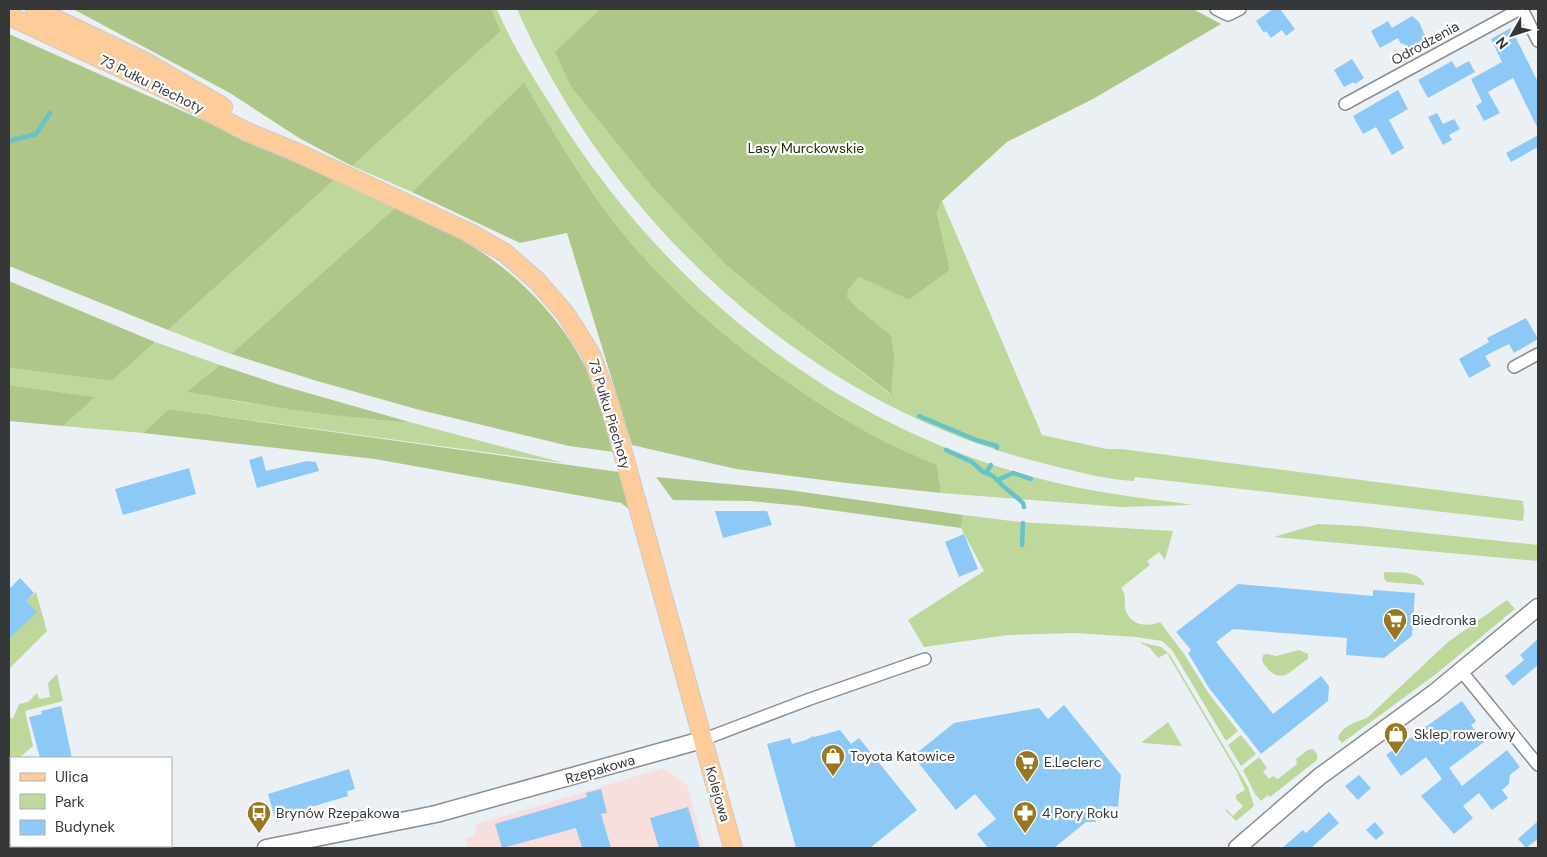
<svg xmlns="http://www.w3.org/2000/svg" width="1547" height="857" font-family="'DM Sans',sans-serif">
	<style>
		.commercial { fill: #f9dede }
		.green { fill: #bed79b }
		.forest { fill: #aec788 }
		.lines { fill: none; stroke-linecap: round; stroke-linejoin: round }
		.stream { stroke: #65c3cb; stroke-width: 4.5 }
		.building { fill: #8dc9f7 }
		.street-casing { stroke: #898e92; stroke-width: 14 }
		.secondary-casing { stroke: #898e92; stroke-width: 19 }
		.primary-casing { stroke: #cacbcc; stroke-width: 20 }
		.street { stroke: #fff; stroke-width: 11 }
		.secondary { stroke: #fff; stroke-width: 16 }
		.primary { stroke: #fdcc9a; stroke-width: 18 }
		.labels { text-anchor: middle; stroke-width: 4.5; stroke-linejoin: round; paint-order: stroke }
		.street-label { font-size: 14px; fill: #353739; stroke: #fff }
		.park-label { font-size: 14px; fill: #203001; stroke: #fff }
		.poi-label { font-size: 14px; fill: #353739; stroke: #fff; text-anchor: start }
	</style>
	<rect width="100%" height="100%" fill="#ebf0f5"/>
	<polygon class="commercial" points="663,768 687,785 704,848 468,848 465,839 474,835 477,824"/>
	<g class="green">
		<path d="M491,9H497C512,45 531,74 552,107C650,266 795,394 973,458C1020,475 1071,488 1121,495C1145,499 1169,501 1193,505L1121,507L941,493L937,465C915,455 892,446 872,435C778,382 689,314 621,231C584,185 554,133 524,82L412,192L352,166L501,31Z"/>
		<path d="M517,9H600L556,52L571,87L653,188L726,265L777,307L890,394L861,311L847,297L849,289L859,277L909,300L950,270L937,211L942,201L1042,435L1107,449H1121L1523,501L1524,511L1523,521L1135,477L1134,481C1100,479 1067,469 1034,461C804,400 612,224 517,9Z"/>
		<polygon points="335,179 396,207 231,354 168,330"/>
		<polygon points="155,342 220,365 188,392 246,403 367,419 413,423 564,463 169,409 143,433 63,426 94,397 9,385 9,368 112,381"/>
		<path d="M963,515L1021,522L1173,531L1165,560L1159,552L1147,561L1150,565L1121,588C1127,597 1124,598 1125,607C1128,625 1146,628 1160,622L1184,654L1209,694L1238,731L1226,741L1172,650L1162,641L1136,637L1074,633L1008,635L924,647L908,620L984,571L961,528Z"/>
		<polygon points="1318,524 1359,526 1538,545 1538,561 1274,537"/>
		<path d="M1384,572C1400,573 1417,570 1425,585L1387,582L1384,579Z"/>
		<polygon points="36,592 47,631 9,669 9,639 36,612 26,601"/>
		<path d="M1507,600L1515,609L1436,674L1342,743L1338,738C1342,726 1356,722 1367,718L1448,642Z"/>
		<polygon points="1139,642 1161,647 1170,655 1248,787 1254,806 1236,821 1225,810 1226,809 1233,816 1243,806 1236,799 1236,795 1245,790 1237,772 1167,653 1158,658 1150,648"/>
		<path d="M1299,650L1308,654V659C1289,671 1280,689 1262,661L1263,655L1267,654L1276,656Z"/>
		<polygon points="57,674 63,701 25,711 33,746 19,758 11,758 11,765 9,767 9,716 13,719 19,704 28,702 37,693 39,699 50,697 48,683"/>
		<polygon points="1168,722 1182,746 1143,743 1142,742"/>
		<polygon points="1241,735 1256,754 1241,766 1228,745"/>
		<polygon points="1313,749 1317,754 1317,760 1270,797 1268,795 1261,801 1255,794 1243,770 1259,757 1267,768 1263,772 1269,779 1273,776 1278,779 1297,764 1296,759 1308,750"/>
	</g>
	<g class="forest">
		<polygon points="73,9 491,9 501,31 352,166 299,138 230,93"/>
		<polygon points="600,9 1193,9 1221,24 1093,99 1007,142 942,201 937,212 950,270 909,300 859,277 849,289 847,297 861,311 891,336 894,356 891,394 777,307 726,265 653,188 571,87 555,52"/>
		<polygon points="9,34 335,179 168,330 9,266"/>
		<path d="M524,82C554,133 584,185 621,231C688,313 779,383 872,435C892,446 915,455 937,465L941,493L847,483L736,469L632,445L567,233L520,243L412,192Z"/>
		<path d="M396,207C425,221 454,234 480,251C529,284 572,331 594,386C602,407 608,430 614,452L569,446L416,409L317,381L231,354Z"/>
		<polygon points="9,281 155,342 112,381 9,368"/>
		<path d="M220,365L280,385L413,423C337,417 262,406 187,392Z"/>
		<polygon points="9,385 95,397 63,426 9,421"/>
		<polygon points="169,409 619,472 629,509 621,503 375,459 143,433"/>
		<polygon points="656,477 789,490 963,515 961,528 801,506 750,501 673,500"/>
	</g>
	<g class="lines">
		<g class="stream">
			<polyline points="9,141 36,134 50,113"/>
			<polyline points="919,416 976,440 997,446 997,448"/>
			<path d="M946,450L972,462L983,472C993,474 997,480 1003,486C1010,492 1017,497 1023,503L1024,507"/>
			<polyline points="986,472 991,465"/>
			<polyline points="998,480 1013,473 1031,479"/>
			<polyline points="1022,545 1023,523"/>
		</g>
	</g>
	<g class="building">
		<polygon points="1273,9 1280,9 1295,29 1286,36 1282,30 1271,38 1266,31 1264,33 1256,21"/>
		<polygon points="1412,16 1419,22 1426,38 1407,49 1403,43 1401,44 1398,38 1380,48 1371,31 1388,21 1392,28"/>
		<polygon points="1511,28 1538,82 1538,129 1513,78 1488,92 1500,113 1484,121 1476,106 1482,102 1471,79 1502,62 1491,39"/>
		<polygon points="1352,59 1364,78 1355,84 1354,82 1344,87 1334,70"/>
		<polygon points="1452,61 1456,68 1469,61 1475,72 1428,98 1418,80"/>
		<polygon points="1398,90 1408,109 1389,120 1404,148 1392,155 1376,127 1363,134 1353,116"/>
		<polygon points="1437,113 1443,124 1454,119 1460,129 1449,135 1452,140 1443,145 1428,117"/>
		<polygon points="1538,135 1538,147 1511,162 1506,153"/>
		<polygon points="1526,318 1538,339 1514,353 1509,344 1485,356 1491,366 1469,378 1459,359 1489,342 1487,338"/>
		<polygon points="262,456 266,471 307,461 316,462 319,471 257,488 249,460"/>
		<polygon points="189,468 196,494 123,515 115,489"/>
		<polygon points="715,511 767,511 772,525 723,538"/>
		<polygon points="964,534 978,569 959,577 945,542"/>
		<polygon points="20,578 34,593 26,601 37,612 9,639 9,589"/>
		<polygon points="1238,584 1373,596 1373,590 1415,593 1412,636 1384,658 1346,655 1347,638 1233,629 1216,642 1273,714 1321,676 1329,686 1328,701 1261,754 1209,688 1188,653 1191,650 1176,632"/>
		<polygon points="1538,639 1538,665 1513,686 1505,676 1524,660 1520,655"/>
		<polygon points="1462,701 1476,721 1471,725 1484,742 1449,768 1462,786 1507,750 1520,767 1510,775 1509,784 1502,790 1508,798 1492,810 1479,793 1463,806 1473,818 1454,834 1421,796 1442,779 1426,757 1401,776 1386,755"/>
		<polygon points="1064,705 1121,775 1118,807 1109,806 1096,817 1096,822 1086,822 1054,848 988,848 977,834 996,819 975,794 956,810 913,756 954,723 1039,708 1048,719"/>
		<polygon points="61,706 72,758 40,758 29,717 42,714 41,711"/>
		<polygon points="840,730 851,744 859,738 917,810 870,848 796,848 767,744 790,738 792,744 806,740 813,736 814,737"/>
		<polygon points="349,769 355,789 347,791 348,796 275,818 268,794"/>
		<polygon points="1359,775 1371,788 1358,800 1345,786"/>
		<polygon points="601,789 607,813 601,814 611,848 582,848 576,828 502,848 495,824 587,797 586,793"/>
		<polygon points="688,807 700,848 659,848 650,818"/>
		<polygon points="1329,812 1339,823 1311,848 1282,848 1303,830 1306,833"/>
		<polygon points="1538,821 1538,839 1526,848 1518,839"/>
		<polygon points="1375,822 1384,833 1376,840 1366,830"/>
	</g>
	<g class="lines">
		<g class="street-casing">
			<g id="street">
				<polyline points="1216,9 1228,15 1240,9"/>
				<polyline points="1522,9 1538,41"/>
				<polyline points="1345,104 1520,9"/>
				<polyline points="1514,367 1538,354"/>
				<polyline points="1462,672 1538,765"/>
				<polyline points="702,740 810,699 925,659"/>
			</g>
		</g>
		<g class="secondary-casing">
			<g id="secondary">
				<polyline points="266,848 436,814 702,740"/>
				<polyline points="1237,848 1319,777 1434,693 1538,607"/>
			</g>
		</g>
		<g class="primary-casing">
			<g id="primary">
				<polyline points="35,9 142,60 223,107"/>
				<polyline points="9,16 165,89 247,132 296,152 470,233 505,253 537,281 565,313 591,354 610,406 733,848"/>
			</g>
		</g>
		<use href="#street" class="street"/>
		<use href="#secondary" class="secondary"/>
		<use href="#primary" class="primary"/>
	</g>
	<defs>
		<g id="supermarket-pin" transform="scale(1.25)"><path d="M0 17L-7.5 6A9.5 9.5 0 1 1 7.5 6Z" fill="#997721" stroke="#fff"/><path d="M-6-5.5h2.5l.6 2H6L4.5 2H-2.5L-4.4-4H-6ZM-1.5 3.2a1.3 1.3 0 1 0 .1 0ZM3 3.2a1.3 1.3 0 1 0 .1 0Z" fill="#fff"/></g>
		<g id="shop-pin" transform="scale(1.25)"><path d="M0 17L-7.5 6A9.5 9.5 0 1 1 7.5 6Z" fill="#997721" stroke="#fff"/><path d="M-5-2.5h2.3a2.7 3.5 0 0 1 5.4 0H5L5.5 6h-11ZM-1.5-2.5h3a1.5 2.3 0 0 0-3 0Z" fill="#fff"/></g>
		<g id="bus-pin" transform="scale(1.25)"><path d="M0 17L-7.5 6A9.5 9.5 0 1 1 7.5 6Z" fill="#997721" stroke="#fff"/><path d="M-5-6H5V4H4V6H2V4H-2V6H-4V4H-5ZM-3.5-4V0h7V-4ZM-3.5 1.2v1.5H-2V1.2ZM2 1.2v1.5H3.5V1.2Z" fill="#fff"/></g>
		<g id="pharmacy-pin" transform="scale(1.25)"><path d="M0 17L-7.5 6A9.5 9.5 0 1 1 7.5 6Z" fill="#997721" stroke="#fff"/><path d="M-2-6h4v4h4v4h-4v4h-4v-4h-4v-4h4Z" fill="#fff"/></g>
	</defs>
	<g fill-rule="evenodd">
		<use href="#supermarket-pin" x="1395" y="620"/>
		<use href="#shop-pin" x="1396" y="734"/>
		<use href="#shop-pin" x="833" y="756"/>
		<use href="#supermarket-pin" x="1027" y="762"/>
		<use href="#bus-pin" x="259" y="813"/>
		<use href="#pharmacy-pin" x="1025" y="813"/>
	</g>
	<g class="labels">
		<g class="street-label">
			<text transform="translate(1425 43) rotate(-29)" y="5">Odrodzenia</text>
			<text transform="translate(152 84) rotate(26)" y="5">73 Pułku Piechoty</text>
			<text transform="translate(610 414) rotate(73)" y="5">73 Pułku Piechoty</text>
			<text transform="translate(600 769) rotate(-16)" y="5">Rzepakowa</text>
			<text transform="translate(718 794) rotate(74)" y="5">Kolejowa</text>
		</g>
		<g class="park-label">
			<text x="806" y="153">Lasy Murckowskie</text>
		</g>
		<g class="poi-label">
			<text x="1412" y="625">Biedronka</text>
			<text x="1414" y="739">Sklep rowerowy</text>
			<text x="850" y="761">Toyota Katowice</text>
			<text x="1044" y="767">E.Leclerc</text>
			<text x="276" y="818">Brynów Rzepakowa</text>
			<text x="1042" y="818">4 Pory Roku</text>
		</g>
	</g>
	<rect width="1547" height="857" fill="none" stroke="#353739" stroke-width="20"/>
	<rect x="10" y="757" width="162" height="90" fill="#ffffff" stroke="#aeafb0"/>
	<rect x="20" y="773" width="25" height="8" fill="#fdcc9a" stroke="#aeafb0"/>
	<text x="55" y="782" font-size="15" fill="#353739">Ulica</text>
	<rect x="20" y="794" width="25" height="15" fill="#bed79b" stroke="#aeafb0"/>
	<text x="55" y="807" font-size="15" fill="#353739">Park</text>
	<rect x="20" y="820" width="25" height="15" fill="#8dc9f7" stroke="#aeafb0"/>
	<text x="55" y="832" font-size="15" fill="#353739">Budynek</text>
	<g transform="translate(1512 35) rotate(231)" stroke="#ffffff" stroke-width="4" paint-order="stroke">
	<path d="M0-4L9 19L0 12L-9 19Z" fill="#353739"/>
	<text y="-8" font-size="14" font-weight="bold" text-anchor="middle" fill="#353739">N</text>
	</g>
</svg>
